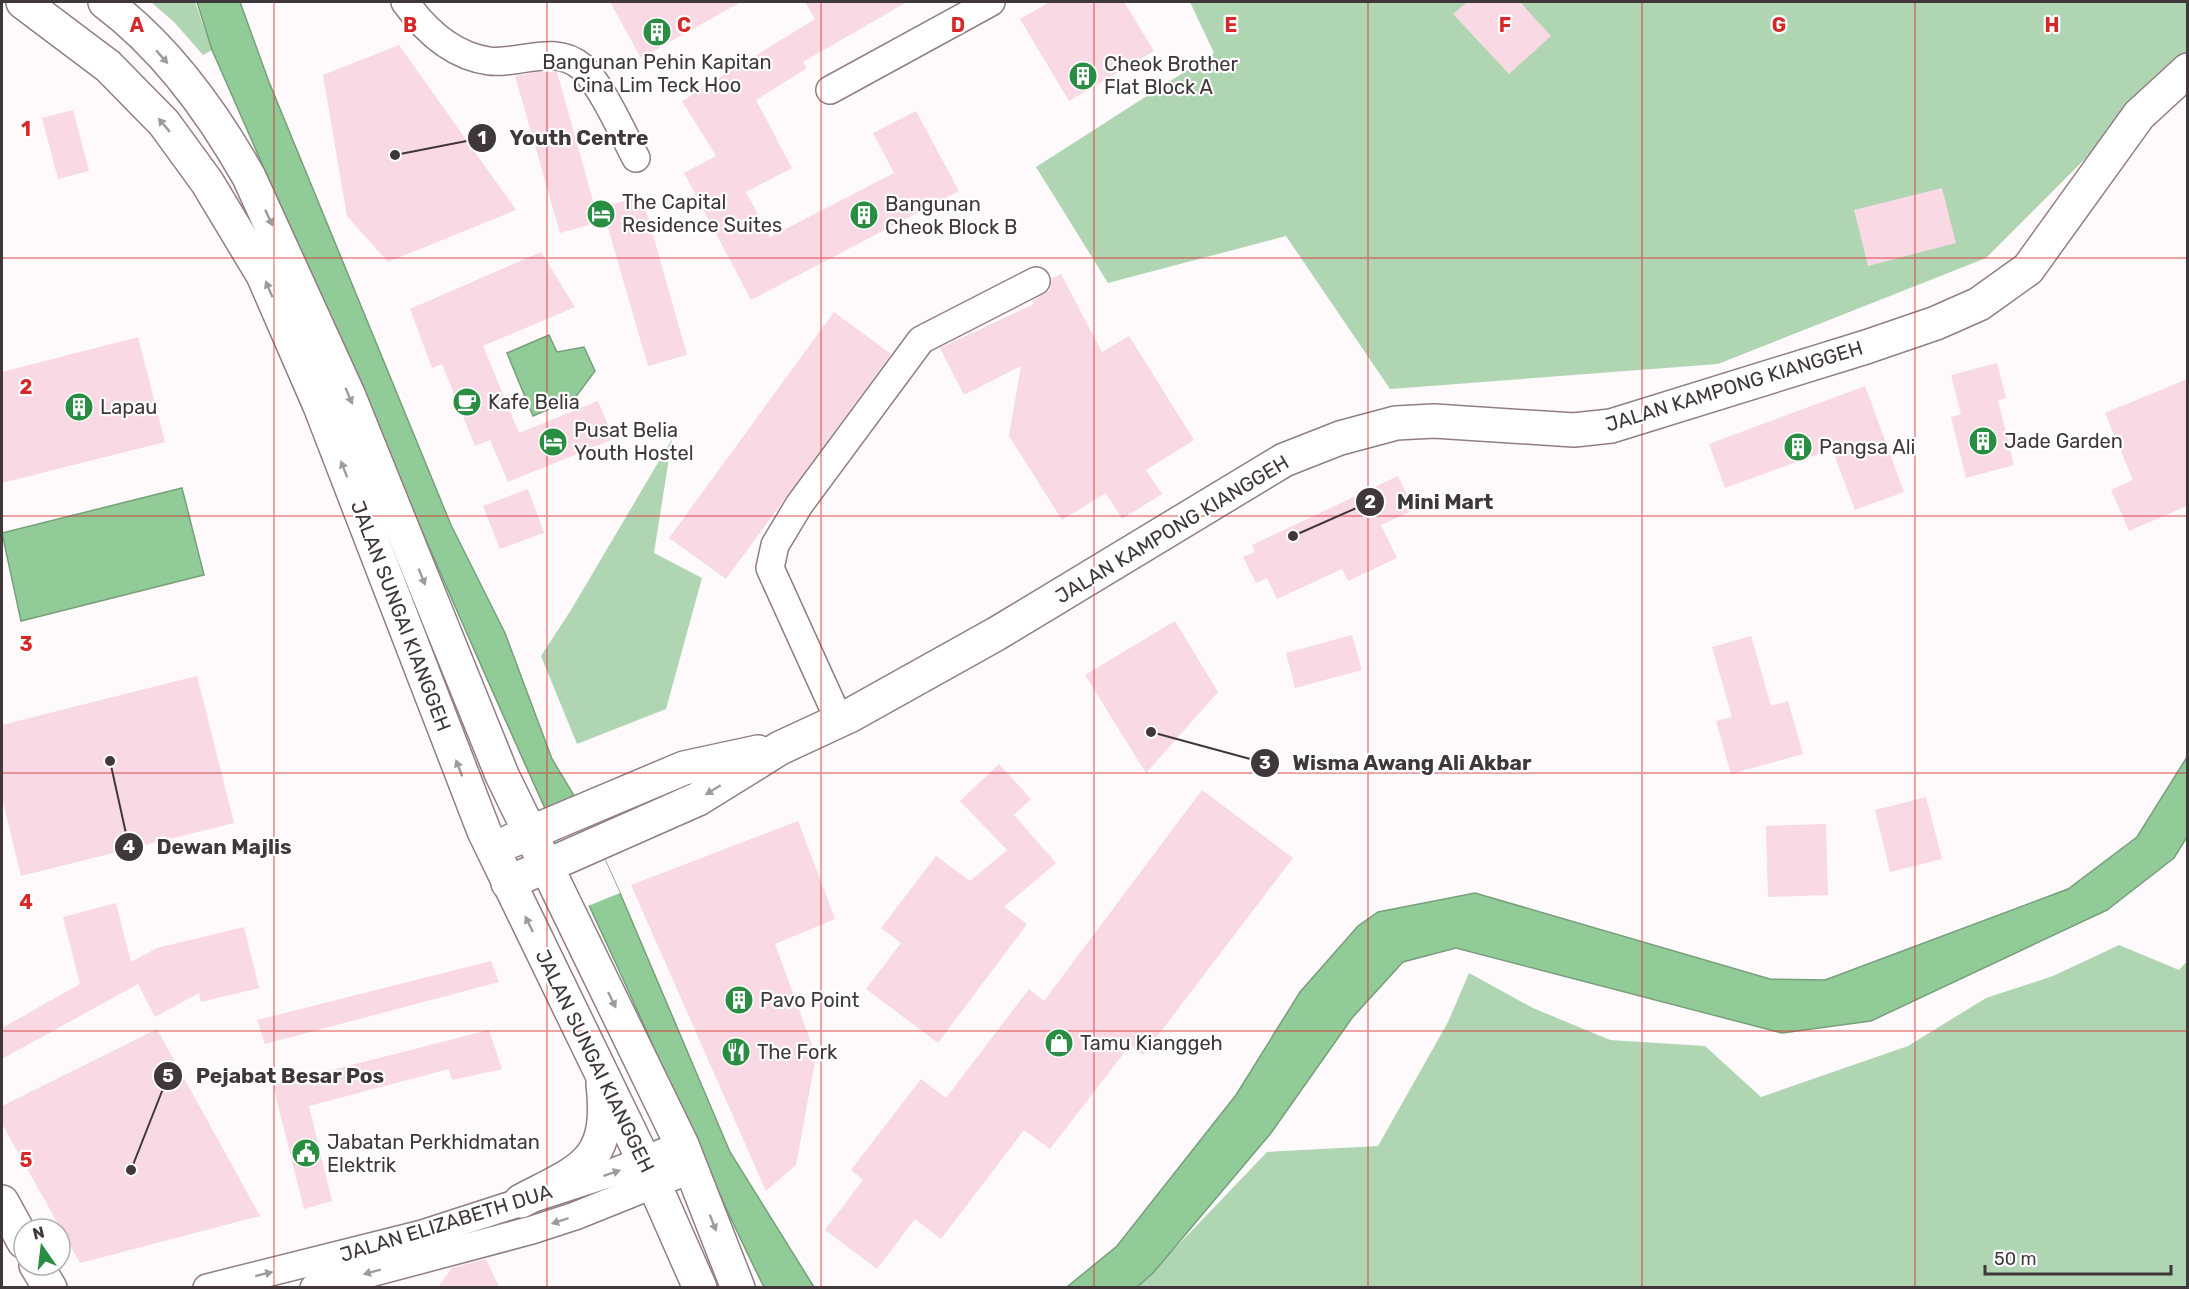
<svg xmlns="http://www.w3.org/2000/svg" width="2189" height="1289" font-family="Rubik,sans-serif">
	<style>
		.green { fill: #afd5b3 }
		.water { fill: #90cb98; stroke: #789f7c; stroke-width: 1.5 }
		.pier { fill: #fefafb }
		.building { fill: #f9d9e3 }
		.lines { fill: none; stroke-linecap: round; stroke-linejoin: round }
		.minor-casing { stroke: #917e84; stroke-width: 30 }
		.major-casing { stroke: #917e84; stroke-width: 36 }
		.minor { stroke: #fff; stroke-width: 27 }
		.major { stroke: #fff; stroke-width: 33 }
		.oneway { fill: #9f9b9c }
		.grid { fill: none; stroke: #d62828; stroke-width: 1.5; stroke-opacity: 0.55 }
		.labels { text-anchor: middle; stroke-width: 4.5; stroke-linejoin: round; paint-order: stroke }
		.poi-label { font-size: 20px; fill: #3f3739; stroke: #fff; text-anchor: start }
		.street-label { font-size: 20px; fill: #3f3739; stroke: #fff }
		.grid-label { font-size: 20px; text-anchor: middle; font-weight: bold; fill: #d62828; stroke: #fff; stroke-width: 4.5; stroke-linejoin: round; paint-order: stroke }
		.leader { fill: none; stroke: #3f3739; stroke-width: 2 }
		.callout-dot { fill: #3f3739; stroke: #fff; stroke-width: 2 }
		.mark-label { font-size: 18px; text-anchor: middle; font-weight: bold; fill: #fff }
		.callout-label { font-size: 21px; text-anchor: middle; font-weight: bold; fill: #3f3739; stroke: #fff; stroke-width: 4.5; stroke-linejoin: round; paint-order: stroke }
	</style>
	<rect width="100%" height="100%" fill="#fefafb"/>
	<g class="green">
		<polygon points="151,2 195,2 212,50 203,55 175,23"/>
		<polygon points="1190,2 2187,2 2187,57 1986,258 1718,364 1390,389 1286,236 1108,283 1036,167 1214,53"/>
		<polygon points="672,439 654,553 702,578 666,709 577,744 541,656 571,610"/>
		<polygon points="2119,945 2179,970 2187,961 2187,1287 1137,1288 1267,1152 1378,1146 1448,1022 1469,973 1533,1008 1610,1040 1705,1046 1761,1097 1908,1046 1986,998 2053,976"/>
	</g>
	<g class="water">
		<path d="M197,2H240L269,82L451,525L505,633L552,759L581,807L620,893L730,1152L814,1287H764C709,1178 663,1064 611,953C473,655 345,351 212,50Z"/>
		<polygon points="549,335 557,352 584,347 595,371 575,398 533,416 507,353"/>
		<polygon points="182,488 204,575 21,621 2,533"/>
		<polygon points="2187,757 2187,837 2174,858 2107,910 1871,1021 1782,1033 1456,948 1403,962 1352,1018 1271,1133 1153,1273 1137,1287 1067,1287 1117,1246 1236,1095 1300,992 1358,926 1378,912 1475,893 1770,979 1825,980 2068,889 2137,837"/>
	</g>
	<polygon class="pier" points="581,807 620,893 588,906 549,818"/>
	<g class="building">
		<polygon points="610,2 741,2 641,58"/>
		<polygon points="805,2 907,2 803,62 807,68 756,100 792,168 746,192 770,237 894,173 873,133 916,111 959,191 751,300 684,173 716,156 682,101 815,19"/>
		<polygon points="1050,2 1124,2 1154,51 1069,101 1020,19"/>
		<polygon points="1467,2 1520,2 1551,36 1509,74 1453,14"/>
		<polygon points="399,45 516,210 388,262 347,216 323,75"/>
		<polygon points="538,72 557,72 599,222 560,233 515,76"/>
		<polygon points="73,110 89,171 58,179 42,118"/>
		<polygon points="1942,188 1956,243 1868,266 1854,210"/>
		<polygon points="642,196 687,355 648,366 602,207"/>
		<polygon points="541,252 575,307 483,346 519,433 598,401 614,439 508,482 490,440 475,446 442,364 432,368 410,309"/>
		<polygon points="1061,274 1102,352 1129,336 1194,440 1146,470 1162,494 1122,519 1106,493 1062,520 1009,436 1021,366 964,395 940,348 1034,304 1032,301 1049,290 1051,279"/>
		<polygon points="834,312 891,354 726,579 669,538"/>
		<polygon points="138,337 165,442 2,483 2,372"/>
		<polygon points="1997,363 2006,398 1998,400 2014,465 1966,478 1951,417 1961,414 1951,375"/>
		<polygon points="2187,379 2187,506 2129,531 2111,490 2133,480 2105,413"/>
		<polygon points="1865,386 1904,492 1855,510 1832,449 1725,488 1709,444"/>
		<polygon points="1398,476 1414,510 1381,525 1397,558 1348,581 1342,569 1277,599 1267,578 1256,583 1243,557 1255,552 1252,545"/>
		<polygon points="528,489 544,533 500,549 483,506"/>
		<polygon points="1175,621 1218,692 1146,773 1085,675"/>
		<polygon points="1352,635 1362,670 1295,688 1286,653"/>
		<polygon points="1751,636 1771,706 1788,701 1803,754 1731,774 1716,721 1732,717 1712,647"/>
		<polygon points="197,676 234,823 21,876 2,798 2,725"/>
		<polygon points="999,764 1031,799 1014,815 1056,863 1004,907 1027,924 938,1043 866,989 901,943 881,928 936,856 970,881 1007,850 960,801"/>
		<polygon points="1202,790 1293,858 1143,1055 1130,1045 1050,1149 1024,1130 941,1239 915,1219 877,1269 825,1230 863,1180 851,1170 921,1079 946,1098 1029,989 1044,1001"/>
		<polygon points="1926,797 1942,859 1890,872 1875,810"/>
		<polygon points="798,821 835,919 775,944 816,1056 796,1165 766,1191 631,885"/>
		<polygon points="1826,824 1828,895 1768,897 1766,826"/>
		<polygon points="116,903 131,962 157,948 244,927 259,988 201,1002 199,993 155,1017 138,984 2,1059 2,1028 80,984 63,917"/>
		<polygon points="491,961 499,982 265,1044 257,1020"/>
		<polygon points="157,1029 260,1216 80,1263 2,1124 2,1106"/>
		<polygon points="489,1030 502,1069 452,1080 449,1069 309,1106 332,1201 304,1209 273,1085"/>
		<polygon points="486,1259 499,1287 438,1287 452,1268"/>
	</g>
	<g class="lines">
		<g class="minor-casing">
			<g id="minor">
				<path d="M405,2C425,30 453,56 489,61C519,65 554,43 582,67C601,84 623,134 636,158"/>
				<polyline points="830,90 991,2"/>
				<polyline points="839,720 770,568 775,545 799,505 921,340 1036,281"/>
				<polyline points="207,1288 422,1234 614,1172 682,1145"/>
				<polyline points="314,1288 532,1230 575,1216 692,1169"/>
			</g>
		</g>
		<g class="major-casing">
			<g id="major">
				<polyline points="23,2 108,66 164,123 207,182 263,275 320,406 484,831 644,1161 700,1288"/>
				<path d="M105,2C164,46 213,113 249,177L348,394L502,775L682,1145L738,1288"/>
				<polyline points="511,841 684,768 758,752"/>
				<polyline points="508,883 698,799 780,748 849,716 996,634 1284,460 1340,438 1396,423 1434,421 1574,430 1611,426 1866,347 1936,323 1979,304 2028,269 2139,115 2188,70"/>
				<path d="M521,1201C582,1169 612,1163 603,1084"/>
				<polyline points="2,1202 24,1242"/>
				<polyline points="36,1265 50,1288"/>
			</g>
		</g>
		<use href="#minor" class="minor"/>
		<use href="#major" class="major"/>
	</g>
	<defs><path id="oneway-solid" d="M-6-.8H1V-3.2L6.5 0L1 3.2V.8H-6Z" transform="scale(1.5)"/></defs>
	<g class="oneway">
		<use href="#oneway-solid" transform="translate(162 57) rotate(49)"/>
		<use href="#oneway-solid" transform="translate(164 125) rotate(-130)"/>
		<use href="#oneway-solid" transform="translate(269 218) rotate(65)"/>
		<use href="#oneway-solid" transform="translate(269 289) rotate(-113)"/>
		<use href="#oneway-solid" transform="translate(349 396) rotate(67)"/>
		<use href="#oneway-solid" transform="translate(344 469) rotate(-111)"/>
		<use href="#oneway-solid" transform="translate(422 577) rotate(68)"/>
		<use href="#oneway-solid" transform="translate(459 768) rotate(-111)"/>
		<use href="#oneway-solid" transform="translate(713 790) rotate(148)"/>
		<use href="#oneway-solid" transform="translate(529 924) rotate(-116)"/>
		<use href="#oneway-solid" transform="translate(612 1000) rotate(64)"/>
		<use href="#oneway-solid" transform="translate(612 1173) rotate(-18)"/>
		<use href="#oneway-solid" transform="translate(560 1221) rotate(162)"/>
		<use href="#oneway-solid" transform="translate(713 1223) rotate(69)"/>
		<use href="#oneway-solid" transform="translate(372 1272) rotate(165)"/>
		<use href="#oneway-solid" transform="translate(264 1274) rotate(-13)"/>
	</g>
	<path class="grid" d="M274,2V1288M547,2V1288M821,2V1288M1094,2V1288M1368,2V1288M1642,2V1288M1915,2V1288M2,258H2188M2,516H2188M2,773H2188M2,1031H2188"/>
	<defs>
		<g id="building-disc" transform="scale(1.5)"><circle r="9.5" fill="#298d42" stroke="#fff"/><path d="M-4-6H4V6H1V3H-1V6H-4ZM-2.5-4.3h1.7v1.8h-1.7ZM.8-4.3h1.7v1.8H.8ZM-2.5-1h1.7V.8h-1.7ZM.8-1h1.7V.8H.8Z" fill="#fff"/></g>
		<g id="hotel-disc" transform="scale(1.5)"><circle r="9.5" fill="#298d42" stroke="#fff"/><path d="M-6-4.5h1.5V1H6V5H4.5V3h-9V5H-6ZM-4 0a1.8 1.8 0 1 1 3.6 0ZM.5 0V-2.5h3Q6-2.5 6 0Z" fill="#fff"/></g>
		<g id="cafe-disc" transform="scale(1.5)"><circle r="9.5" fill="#298d42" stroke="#fff"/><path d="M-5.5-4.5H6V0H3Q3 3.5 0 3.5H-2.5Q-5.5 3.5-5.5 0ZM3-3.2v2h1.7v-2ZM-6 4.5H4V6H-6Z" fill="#fff"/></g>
		<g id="shop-disc" transform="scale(1.5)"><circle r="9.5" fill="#298d42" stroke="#fff"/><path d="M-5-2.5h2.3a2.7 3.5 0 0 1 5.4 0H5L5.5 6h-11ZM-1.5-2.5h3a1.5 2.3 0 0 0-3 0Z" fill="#fff"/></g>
		<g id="restaurant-disc" transform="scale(1.5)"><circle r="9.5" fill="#298d42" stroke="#fff"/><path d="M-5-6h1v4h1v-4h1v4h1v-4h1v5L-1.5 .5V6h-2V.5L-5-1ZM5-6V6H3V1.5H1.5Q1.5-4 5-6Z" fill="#fff"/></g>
		<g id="civic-disc" transform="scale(1.5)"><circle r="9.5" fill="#298d42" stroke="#fff"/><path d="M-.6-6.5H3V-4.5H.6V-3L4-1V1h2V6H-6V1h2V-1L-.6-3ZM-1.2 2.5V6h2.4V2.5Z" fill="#fff"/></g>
	</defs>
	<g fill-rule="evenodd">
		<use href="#building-disc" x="657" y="32"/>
		<use href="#building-disc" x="1083" y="76"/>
		<use href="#hotel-disc" x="601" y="214"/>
		<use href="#building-disc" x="864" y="215"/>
		<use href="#cafe-disc" x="467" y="402"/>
		<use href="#building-disc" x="79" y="407"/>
		<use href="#building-disc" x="1983" y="441"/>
		<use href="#hotel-disc" x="553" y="442"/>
		<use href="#building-disc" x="1798" y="447"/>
		<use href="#building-disc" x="739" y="1000"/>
		<use href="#shop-disc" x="1059" y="1043"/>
		<use href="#restaurant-disc" x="736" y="1052"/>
		<use href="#civic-disc" x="306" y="1153"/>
	</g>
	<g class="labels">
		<g class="poi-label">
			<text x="657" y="69" text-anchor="middle">Bangunan Pehin Kapitan<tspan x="657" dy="23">Cina Lim Teck Hoo</tspan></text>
			<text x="1104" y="71">Cheok Brother<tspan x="1104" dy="23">Flat Block A</tspan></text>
			<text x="622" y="209">The Capital<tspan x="622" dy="23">Residence Suites</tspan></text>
			<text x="885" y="211">Bangunan<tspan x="885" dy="23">Cheok Block B</tspan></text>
			<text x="488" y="409">Kafe Belia</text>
			<text x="100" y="414">Lapau</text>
			<text x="574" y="437">Pusat Belia<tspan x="574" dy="23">Youth Hostel</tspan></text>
			<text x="2004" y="448">Jade Garden</text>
			<text x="1819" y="454">Pangsa Ali</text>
			<text x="760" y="1007">Pavo Point</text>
			<text x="1080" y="1050">Tamu Kianggeh</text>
			<text x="757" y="1059">The Fork</text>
			<text x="327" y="1149">Jabatan Perkhidmatan<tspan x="327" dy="23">Elektrik</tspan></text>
		</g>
		<g class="street-label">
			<text transform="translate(1734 386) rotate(-17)" y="7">JALAN KAMPONG KIANGGEH</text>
			<text transform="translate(1172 529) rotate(-31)" y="7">JALAN KAMPONG KIANGGEH</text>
			<text transform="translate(401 616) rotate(69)" y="7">JALAN SUNGAI KIANGGEH</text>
			<text transform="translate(595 1061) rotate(64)" y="7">JALAN SUNGAI KIANGGEH</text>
			<text transform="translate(446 1223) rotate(-17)" y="7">JALAN ELIZABETH DUA</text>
		</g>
	</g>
	<g class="grid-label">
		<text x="137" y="32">A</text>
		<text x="410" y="32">B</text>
		<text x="684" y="32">C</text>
		<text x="958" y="32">D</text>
		<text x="1231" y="32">E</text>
		<text x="1505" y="32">F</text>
		<text x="1779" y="32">G</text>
		<text x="2052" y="32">H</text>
		<text x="26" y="136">1</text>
		<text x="26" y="394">2</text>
		<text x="26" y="651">3</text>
		<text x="26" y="909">4</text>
		<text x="26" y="1167">5</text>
	</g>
	<path class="leader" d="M395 155L482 138M1293 536L1370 502M1151 732L1265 763M110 761L129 847M131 1170L168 1076"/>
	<g class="callout-dot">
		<circle cx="395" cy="155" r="6"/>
		<circle cx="1293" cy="536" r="6"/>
		<circle cx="1151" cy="732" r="6"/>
		<circle cx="110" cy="761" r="6"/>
		<circle cx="131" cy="1170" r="6"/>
		<circle cx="482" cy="138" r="15"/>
		<circle cx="1370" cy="502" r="15"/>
		<circle cx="1265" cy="763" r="15"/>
		<circle cx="129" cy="847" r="15"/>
		<circle cx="168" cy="1076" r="15"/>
	</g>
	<g class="mark-label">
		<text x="482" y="144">1</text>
		<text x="1370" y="508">2</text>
		<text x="1265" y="769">3</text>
		<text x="129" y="853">4</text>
		<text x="168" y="1082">5</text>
	</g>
	<g class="callout-label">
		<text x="579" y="145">Youth Centre</text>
		<text x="1445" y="509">Mini Mart</text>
		<text x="1412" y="770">Wisma Awang Ali Akbar</text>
		<text x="224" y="854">Dewan Majlis</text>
		<text x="290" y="1083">Pejabat Besar Pos</text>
	</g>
	<rect width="2189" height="1289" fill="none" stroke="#3f3739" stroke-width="6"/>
	<g transform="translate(42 1247) rotate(346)"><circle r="28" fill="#ffffff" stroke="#b2afb0" stroke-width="1.5"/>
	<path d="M0-4.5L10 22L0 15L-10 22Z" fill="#298d42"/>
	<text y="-9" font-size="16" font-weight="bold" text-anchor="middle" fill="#3f3739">N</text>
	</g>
	<path d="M1985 1265v9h186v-9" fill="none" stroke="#3f3739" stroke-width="3"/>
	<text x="1994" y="1265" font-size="18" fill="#3f3739" stroke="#ffffff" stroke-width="4.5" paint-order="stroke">50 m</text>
</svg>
